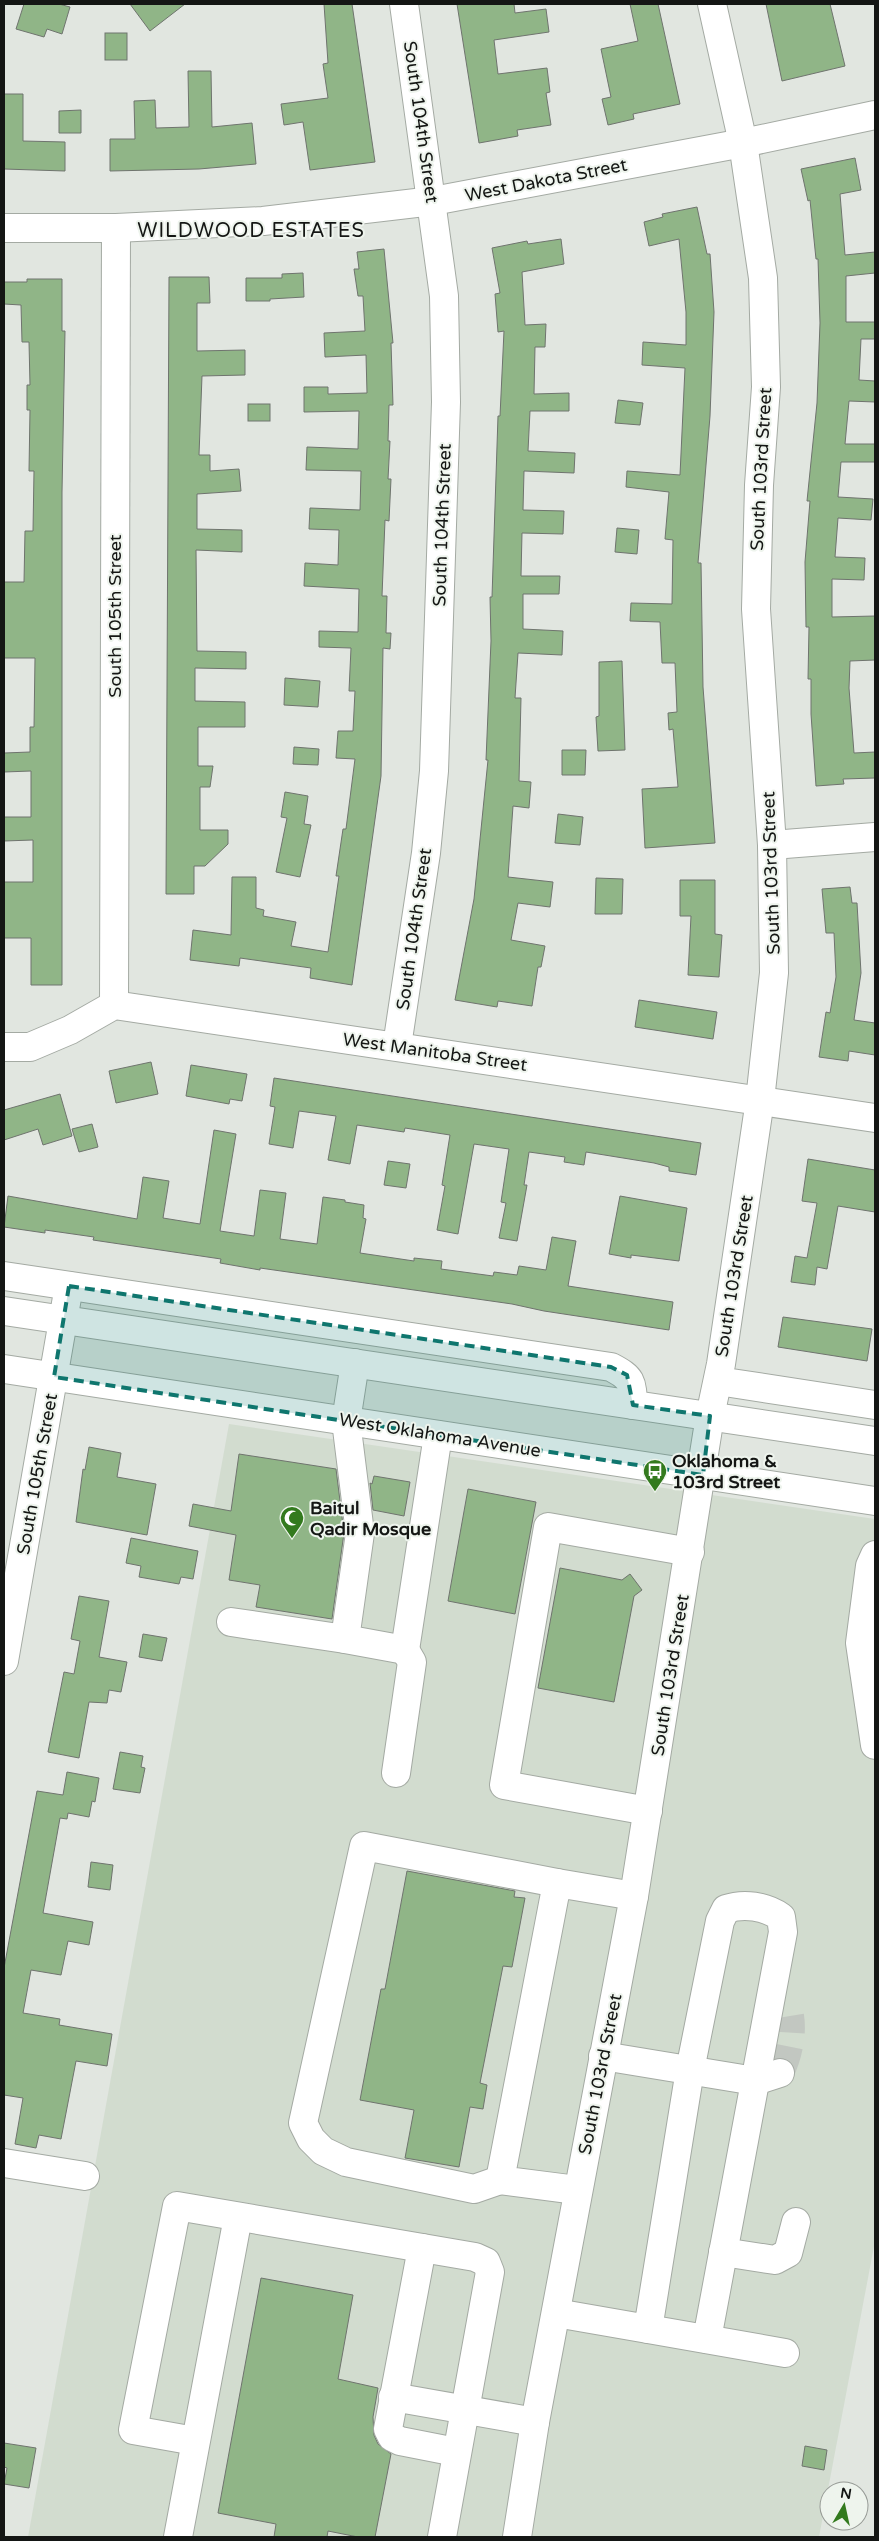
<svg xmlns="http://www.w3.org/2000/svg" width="879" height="2541" font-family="'Varela Round',sans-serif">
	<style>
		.built { fill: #d2dccf }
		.building { fill: #90b587; stroke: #6f746e }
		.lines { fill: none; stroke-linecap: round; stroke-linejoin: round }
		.minor-tunnel { stroke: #c2c7c1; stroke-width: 28; stroke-dasharray: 28 14; stroke-linecap: butt }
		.minor-casing { stroke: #a4aaa3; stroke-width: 30 }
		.major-casing { stroke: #a4aaa3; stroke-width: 30 }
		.minor { stroke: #fff; stroke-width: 28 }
		.major { stroke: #fff; stroke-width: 28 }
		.marked { fill: #0f766e; fill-opacity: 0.2; stroke: #0f766e; stroke-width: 4; stroke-dasharray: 10 6; stroke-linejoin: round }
		.labels { text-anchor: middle; stroke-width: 4; stroke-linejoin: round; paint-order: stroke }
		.street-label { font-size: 18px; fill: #141614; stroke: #eef4ed }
		.poi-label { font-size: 18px; font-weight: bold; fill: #141614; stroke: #eef4ed; text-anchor: start }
		.quarter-label { font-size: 20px; letter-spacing: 1px; fill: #141614; stroke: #eef4ed }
	</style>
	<rect width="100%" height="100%" fill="#e1e6e0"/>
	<polygon class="built" points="229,1424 875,1519 875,2241 819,2537 28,2537"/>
	<g class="building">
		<polygon points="24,4 59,4 70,7 62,34 47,29 44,37 16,29"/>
		<polygon points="130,4 185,4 150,31"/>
		<polygon points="324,4 352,4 375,162 310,170 303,122 284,125 281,104 328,98 323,64 328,63"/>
		<polygon points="457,4 514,4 515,13 546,9 549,32 494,40 498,74 547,68 550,92 546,93 551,125 517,130 518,136 479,143"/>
		<polygon points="630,4 658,4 680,104 633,114 634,119 608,125 602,99 611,97 601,49 638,41"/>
		<polygon points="766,4 830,4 845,66 782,81"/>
		<rect x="105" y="33" width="22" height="27"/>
		<polygon points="188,71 211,71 212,127 252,123 256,164 199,169 110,171 110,139 135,139 134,101 155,100 156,128 189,127"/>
		<polygon points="4,94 23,94 23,141 65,142 65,171 4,169"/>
		<polygon points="81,110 81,133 59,133 59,111"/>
		<polygon points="855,158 861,190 840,194 845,255 875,252 875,273 846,276 846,322 875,322 875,339 861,339 859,380 875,381 875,402 849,401 845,444 875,444 875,462 841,462 838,497 873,499 871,520 838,518 835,557 865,558 864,580 832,579 832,617 875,616 875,660 850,661 849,688 854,753 875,752 875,778 843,779 844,784 816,786 811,714 811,679 808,679 809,627 806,627 805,562 810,501 807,501 817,403 820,323 818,259 816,259 810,200 808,201 801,169"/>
		<polygon points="697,207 707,254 710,254 714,312 710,416 698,563 701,563 703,687 715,843 645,848 642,789 678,787 673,729 669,730 668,713 677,712 675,663 662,663 660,622 630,621 631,603 672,604 673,540 665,539 669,492 626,487 627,471 680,475 685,368 642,365 643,342 686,345 686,312 679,239 649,246 644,222 663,217 662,214"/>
		<polygon points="561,239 564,264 522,272 525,325 546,324 545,347 535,347 534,394 569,393 569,411 530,411 528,451 575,453 574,473 524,471 523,510 564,511 563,534 522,533 521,576 560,576 559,594 523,594 523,629 563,631 562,655 518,653 515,698 521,698 519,781 531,782 529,808 513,806 508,877 553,882 550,907 518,903 511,940 545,946 541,967 538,967 532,1006 498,1001 497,1007 455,1000 474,899 488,760 486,760 491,641 490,597 492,597 498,416 500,416 504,331 498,332 495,294 500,293 492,248 527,241 528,244"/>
		<polygon points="384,249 393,343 391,343 393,405 389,405 388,441 390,441 388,479 391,479 389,521 385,520 382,596 387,596 386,633 391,633 390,649 383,648 381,776 352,985 310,978 311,968 240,958 239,966 190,960 193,930 231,935 232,877 256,877 256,908 264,910 263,916 296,922 291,946 328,952 339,876 336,876 343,829 346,829 355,759 336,758 338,731 353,731 355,691 349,691 351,648 319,647 319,631 358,632 359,589 304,586 305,563 338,565 339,530 309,529 310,508 360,510 361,471 306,470 307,447 358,449 359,411 304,412 304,387 328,387 328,394 367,393 366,355 325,357 324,333 365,331 363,296 358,296 354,269 359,269 357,252"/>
		<polygon points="303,273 304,297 270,299 270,301 246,301 246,278 282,278 282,274"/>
		<polygon points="169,277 209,277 210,303 197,303 197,351 245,350 245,375 202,376 199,455 210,455 210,471 239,469 241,491 197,494 197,529 242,530 242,552 196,550 197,651 246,652 246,669 195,668 195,701 245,702 245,727 198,727 198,766 213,766 210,787 200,787 200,830 228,830 228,844 205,866 194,866 194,894 166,894"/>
		<polygon points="27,279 62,279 62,331 65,331 62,492 62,985 31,985 31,938 4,938 4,882 33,882 33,840 4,841 4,817 31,817 31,771 4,772 4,753 30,752 30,727 34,727 35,658 4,658 4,582 24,582 25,531 33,531 34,471 29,471 30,410 27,410 27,385 30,385 29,342 22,342 21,305 4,304 4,282 27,282"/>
		<polygon points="618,400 643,403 640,425 615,423"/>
		<rect x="248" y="404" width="22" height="17"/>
		<polygon points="617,528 639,530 637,554 615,552"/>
		<polygon points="622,661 625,750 598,751 596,717 599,716 599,662"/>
		<polygon points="285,678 320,681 318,707 284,705"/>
		<polygon points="294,747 319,749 318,765 293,764"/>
		<polygon points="562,750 586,750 585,775 562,775"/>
		<polygon points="285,792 308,796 304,824 311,825 300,877 276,872 287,818 281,817"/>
		<polygon points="558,814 583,817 580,845 555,843"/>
		<polygon points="596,878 623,879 622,914 595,914"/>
		<polygon points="680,880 715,880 715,934 722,935 719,977 688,975 691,916 680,916"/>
		<polygon points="850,887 852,903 857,903 861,973 854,1020 875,1023 875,1055 849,1051 848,1061 819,1057 826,1012 830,1013 836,977 834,933 826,933 822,889"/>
		<polygon points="639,1000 717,1012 713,1039 635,1027"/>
		<polygon points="151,1062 158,1094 116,1103 109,1071"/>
		<polygon points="191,1065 247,1074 242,1101 230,1099 229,1104 186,1096"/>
		<polygon points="274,1078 701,1143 696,1175 669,1171 669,1167 654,1163 586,1152 584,1165 564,1162 565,1157 529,1152 524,1185 527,1185 517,1241 499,1238 506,1203 501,1202 509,1149 474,1144 458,1234 437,1230 445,1186 442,1185 450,1135 405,1128 404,1132 357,1125 350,1164 328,1160 336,1116 299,1111 293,1148 269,1144 275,1107 270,1106"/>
		<polygon points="60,1094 72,1136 43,1145 38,1129 4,1140 4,1110"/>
		<polygon points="92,1124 98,1147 79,1152 72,1129"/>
		<polygon points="214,1130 236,1134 220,1231 254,1236 260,1190 286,1193 280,1239 317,1244 323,1197 345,1200 345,1202 364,1205 363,1218 366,1219 360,1253 414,1261 414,1258 442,1261 441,1269 493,1276 494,1272 517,1275 519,1266 546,1270 552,1237 576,1241 568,1286 673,1302 669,1330 544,1311 512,1304 260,1268 260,1270 220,1263 221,1259 93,1240 94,1237 45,1230 45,1233 4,1227 8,1196 137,1219 143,1177 169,1181 163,1218 200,1224"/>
		<polygon points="808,1159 875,1170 875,1212 838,1206 827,1269 817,1267 815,1285 791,1282 795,1256 807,1258 817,1203 802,1201"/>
		<polygon points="388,1161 410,1164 406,1188 384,1185"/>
		<polygon points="620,1196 687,1208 679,1261 631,1255 631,1258 609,1254"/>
		<polygon points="783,1317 872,1329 867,1361 778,1347"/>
		<polygon points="89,1447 121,1453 117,1477 156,1484 147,1535 76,1522 83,1469 85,1470"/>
		<polygon points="239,1454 336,1469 344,1533 332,1619 256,1607 260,1585 229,1580 236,1535 189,1526 193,1504 231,1511"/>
		<polygon points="374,1476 410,1482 404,1516 373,1510 370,1483 372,1484"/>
		<polygon points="468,1489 536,1502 515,1614 448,1601"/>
		<polygon points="131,1538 198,1551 193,1579 181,1577 179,1584 139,1577 141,1566 126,1563"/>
		<polygon points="560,1568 622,1580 630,1574 642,1590 634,1596 614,1702 538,1688"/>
		<polygon points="79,1596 109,1601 99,1657 127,1662 121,1692 109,1690 107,1703 89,1702 79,1758 48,1752 64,1672 74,1674 80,1641 71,1639"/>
		<polygon points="143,1634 167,1638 162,1661 139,1657"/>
		<polygon points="120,1752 143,1756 141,1767 145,1768 140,1793 113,1789"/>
		<polygon points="67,1772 99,1778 95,1802 92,1801 89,1817 68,1813 67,1819 60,1818 43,1913 93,1922 89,1945 68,1941 61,1975 31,1970 23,2013 60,2019 59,2025 112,2034 107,2066 76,2061 61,2139 39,2135 36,2148 15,2144 23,2098 4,2095 4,1968 37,1791 63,1795"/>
		<polygon points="91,1862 113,1865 110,1890 88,1887"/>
		<polygon points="407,1871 515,1891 514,1897 525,1898 512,1967 503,1966 480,2083 487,2085 483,2109 470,2107 459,2167 405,2158 414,2110 360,2100 381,1989 385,1989"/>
		<polygon points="261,2278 353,2295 338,2379 378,2388 373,2417 374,2435 378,2444 391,2454 375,2537 358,2537 328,2531 327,2537 274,2537 276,2524 218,2513"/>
		<polygon points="4,2443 36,2448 29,2488 4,2484 7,2468 4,2467"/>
		<polygon points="805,2446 827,2450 824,2470 802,2466"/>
	</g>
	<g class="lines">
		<path class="minor-tunnel" d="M780,2073C788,2056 793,2035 790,2016"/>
		<g class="minor-casing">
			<g id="minor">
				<polyline points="4,228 116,228 263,221 433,201 743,143 875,115"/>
				<polyline points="772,845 875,837"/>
				<polyline points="114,1005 116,228"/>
				<polyline points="397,1046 426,853 434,771 446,402 444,296 404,4"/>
				<polyline points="4,1047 30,1047 70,1030 114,1005 875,1118"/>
				<path d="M4,1276L611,1367C632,1378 632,1381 633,1405"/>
				<polyline points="355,1363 346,1421 360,1533 345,1639 405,1650 438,1435"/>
				<polyline points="718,1381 875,1405"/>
				<polyline points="875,1555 870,1566 860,1643 875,1745"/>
				<polyline points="231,1622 345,1639"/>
				<polyline points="4,1661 69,1286"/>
				<polyline points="396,1773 412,1662 405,1650"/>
				<polyline points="648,1811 504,1785 548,1527 690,1552"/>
				<polyline points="603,2056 755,2081 780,2073"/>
				<polyline points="4,2163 85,2176"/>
				<polyline points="500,2180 474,2189 346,2162 323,2151 311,2139 303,2123 364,1846 557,1883"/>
				<polyline points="577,2190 500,2180 557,1883 634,1896"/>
				<polyline points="422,2248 388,2429 392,2437 400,2441 456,2452"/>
				<polyline points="723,2252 775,2260 788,2253 796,2222"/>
				<path d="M556,2313L648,2329L690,2070L720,1921L726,1909C744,1903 765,1906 781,1917L783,1932L707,2339"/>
				<polyline points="648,2329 785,2353"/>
				<polyline points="393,2397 535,2422"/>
				<polyline points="195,2441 133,2430 177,2206 475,2257 486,2262 490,2272 442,2537"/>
				<polyline points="178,2537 238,2217"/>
				<polyline points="517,2537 535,2422 634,1896 710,1416 721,1364 760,1100 774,973 772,845 756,609 759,485 766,387 763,278 743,143 712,4"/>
			</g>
		</g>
		<g class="major-casing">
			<g id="major">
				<polyline points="4,1311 875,1441"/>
				<polyline points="4,1369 875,1501"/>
			</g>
		</g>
		<use href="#minor" class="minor"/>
		<use href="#major" class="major"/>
	</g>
	<path class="marked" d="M69,1286L611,1367L627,1375L633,1405L710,1416L703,1475L54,1377Z"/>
	<defs>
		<g id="bus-pin" transform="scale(1.25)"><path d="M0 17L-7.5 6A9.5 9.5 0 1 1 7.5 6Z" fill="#337a1e" stroke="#eef4ed"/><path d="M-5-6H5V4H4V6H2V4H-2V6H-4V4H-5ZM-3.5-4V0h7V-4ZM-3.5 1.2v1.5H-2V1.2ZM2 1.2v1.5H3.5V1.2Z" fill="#fff"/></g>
		<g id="mosque-pin" transform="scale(1.25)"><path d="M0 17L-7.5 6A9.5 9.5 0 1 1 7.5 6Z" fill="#337a1e" stroke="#eef4ed"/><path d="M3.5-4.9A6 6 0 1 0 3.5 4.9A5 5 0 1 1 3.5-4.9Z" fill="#fff"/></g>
	</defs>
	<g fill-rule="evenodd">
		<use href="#bus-pin" x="655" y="1471"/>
		<use href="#mosque-pin" x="292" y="1518"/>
	</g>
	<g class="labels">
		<g class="street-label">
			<text transform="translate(421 122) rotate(82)" y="6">South 104th Street</text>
			<text transform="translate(546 180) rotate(-11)" y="6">West Dakota Street</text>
			<text transform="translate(761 469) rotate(-87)" y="6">South 103rd Street</text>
			<text transform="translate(442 525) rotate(-88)" y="6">South 104th Street</text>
			<text transform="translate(115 616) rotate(-90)" y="6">South 105th Street</text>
			<text transform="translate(771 873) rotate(-92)" y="6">South 103rd Street</text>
			<text transform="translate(414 929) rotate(-82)" y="6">South 104th Street</text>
			<text transform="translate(435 1052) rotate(8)" y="6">West Manitoba Street</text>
			<text transform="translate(734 1276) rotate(-81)" y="6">South 103rd Street</text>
			<text transform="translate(440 1435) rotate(9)" y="6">West Oklahoma Avenue</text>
			<text transform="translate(37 1474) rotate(-80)" y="6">South 105th Street</text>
			<text transform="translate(670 1675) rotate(-81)" y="6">South 103rd Street</text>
			<text transform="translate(600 2074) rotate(-79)" y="6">South 103rd Street</text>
		</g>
		<g class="poi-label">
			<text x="672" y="1467">Oklahoma &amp;<tspan x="672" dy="21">103rd Street</tspan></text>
			<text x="310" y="1514">Baitul<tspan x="310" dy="21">Qadir Mosque</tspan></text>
		</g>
		<g class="quarter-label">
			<text x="251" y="237">WILDWOOD ESTATES</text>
		</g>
	</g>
	<rect width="879" height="2541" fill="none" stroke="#141614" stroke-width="10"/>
	<g transform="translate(844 2506) rotate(9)"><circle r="24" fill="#eef4ed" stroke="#979b96"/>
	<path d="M0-4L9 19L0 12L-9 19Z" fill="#337a1e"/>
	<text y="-8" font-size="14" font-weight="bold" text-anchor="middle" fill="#141614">N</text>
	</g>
</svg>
